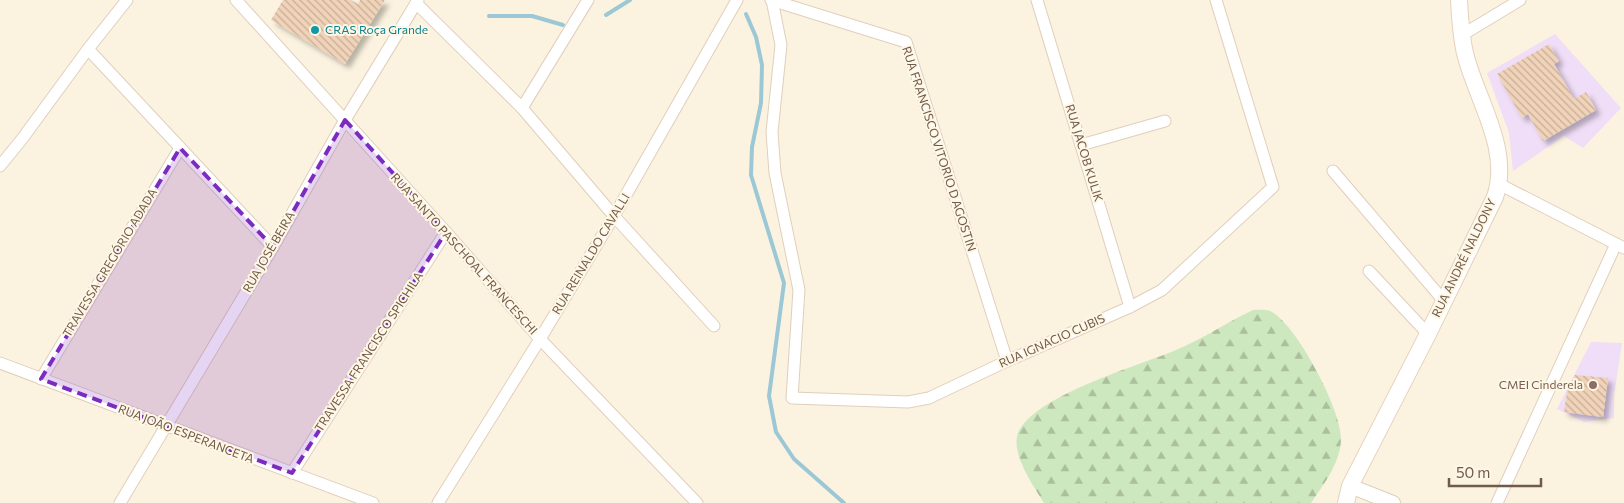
<svg xmlns="http://www.w3.org/2000/svg" width="1624" height="503" font-family="Commissioner,sans-serif">
	<style>
		.education { fill: #f0ddf7 }
		.forest { fill: url(#forest-firs) }
		.lines { fill: none; stroke-linecap: round; stroke-linejoin: round }
		.stream { stroke: #9cc8d5; stroke-width: 4 }
		.building { fill: url(#building-back-hatch); filter: url(#shadow) }
		.minor-casing { stroke: #dfcfbc; stroke-width: 13 }
		.tertiary-casing { stroke: #dfcfbc; stroke-width: 16 }
		.secondary-casing { stroke: #e4d1ba; stroke-width: 18 }
		.minor { stroke: #fff; stroke-width: 11 }
		.tertiary { stroke: #fff; stroke-width: 14 }
		.secondary { stroke: #fff; stroke-width: 16 }
		.marked { fill: #7b2cbf; fill-opacity: 0.2; stroke: #7b2cbf; stroke-width: 4; stroke-dasharray: 10 6; stroke-linejoin: round }
		.culture-dot { fill: #0f9aa8; stroke: #fff7e5; stroke-width: 2 }
		.education-dot { fill: #8d6e63; stroke: #fff7e5; stroke-width: 2 }
		.labels { text-anchor: middle; stroke-width: 4; stroke-linejoin: round; paint-order: stroke }
		.culture-label { font-size: 12px; fill: #0d838f; stroke: #fff7e5; text-anchor: start }
		.street-label { font-size: 12px; fill: #715a48; stroke: #fff7e5 }
		.education-label { font-size: 12px; fill: #785e54; stroke: #fff7e5; text-anchor: end }
	</style>
	<defs>
		<pattern id="forest-firs" width="22" height="20" patternUnits="userSpaceOnUse" patternTransform="scale(1.25)"><rect width="22" height="20" fill="#cde8bf"/><path d="M5 1l3.5 6h-7zM16 11l3.5 6h-7z" fill="#abbf9d"/></pattern>
		<pattern id="building-back-hatch" width="6" height="6" patternUnits="userSpaceOnUse" patternTransform="scale(1.25)"><rect width="6" height="6" fill="#f0d3b8"/><path d="M-1 5l2 2M0 0l6 6M5-1l2 2" fill="none" stroke="#c7ae98"/></pattern>
		<filter id="shadow"><feDropShadow dx="4.5" dy="4.5" stdDeviation="2.5" flood-color="#0004"/></filter>
	</defs>
	<rect width="100%" height="100%" fill="#fbf3e0"/>
	<g class="education">
		<polygon points="1555,34 1621,108 1583,148 1564,136 1513,171 1509,133 1487,73"/>
		<polygon points="1591,342 1622,343 1614,396 1614,418 1584,422 1557,409"/>
	</g>
	<path class="forest" d="M1253,310C1259,310 1267,309 1272,312C1297,326 1341,409 1341,438C1341,462 1324,484 1311,503H1044C1034,487 1013,457 1017,437C1025,398 1141,365 1176,350C1203,339 1227,322 1253,310Z"/>
	<g class="lines">
		<g class="stream">
			<polyline points="746,14 756,37 762,65 761,103 752,147 751,175 784,283 769,396 776,432 794,459 844,503"/>
			<polyline points="606,15 630,0"/>
			<polyline points="489,16 532,16 563,25"/>
		</g>
	</g>
	<g class="building">
		<polygon points="283,0 351,0 358,4 360,0 385,0 345,64 271,20"/>
		<polygon points="1549,44 1559,61 1554,64 1574,99 1586,92 1596,110 1543,141 1528,114 1522,118 1497,74"/>
		<polygon points="1575,375 1608,378 1603,417 1564,412 1567,392"/>
	</g>
	<g class="lines">
		<g class="minor-casing">
			<g id="minor">
				<polyline points="236,0 446,232 540,339 697,503"/>
				<polyline points="771,0 906,42 1007,361"/>
				<polyline points="772,0 781,45 772,132 775,173 799,290 792,398 908,402 929,398 1007,361 1130,307 1162,290 1273,187 1216,0"/>
				<polyline points="1037,0 1130,307"/>
				<polyline points="416,3 522,108 614,216 714,326"/>
				<polyline points="1462,35 1520,0"/>
				<polyline points="88,49 273,247"/>
				<polyline points="522,108 588,0"/>
				<polyline points="1081,145 1165,121"/>
				<polyline points="0,166 22,139 88,49 127,0"/>
				<polyline points="1333,171 1444,301"/>
				<polyline points="1499,184 1624,248"/>
				<polyline points="1369,271 1428,334"/>
				<polyline points="0,363 373,503"/>
				<polyline points="41,379 180,148"/>
				<polyline points="292,473 446,232"/>
				<polyline points="120,503 273,247 345,120 418,0"/>
				<polyline points="438,503 540,339 614,216 737,0"/>
				<polyline points="1497,503 1616,244"/>
			</g>
		</g>
		<g class="tertiary-casing">
			<polyline id="tertiary" points="1350,486 1393,503"/>
		</g>
		<g class="secondary-casing">
			<path id="secondary" d="M1346,503L1350,486L1428,334L1495,197C1511,150 1478,102 1466,57C1461,39 1460,19 1459,0"/>
		</g>
		<use href="#minor" class="minor"/>
		<use href="#tertiary" class="tertiary"/>
		<use href="#secondary" class="secondary"/>
	</g>
	<path class="marked" d="M345,120L446,232L292,473L41,379L180,148L273,247Z"/>
	<circle class="culture-dot" cx="315" cy="30" r="5"/>
	<circle class="education-dot" cx="1593" cy="385" r="5"/>
	<g class="labels">
		<g class="culture-label">
			<text x="325" y="34">CRAS Roça Grande</text>
		</g>
		<g class="street-label">
			<text transform="translate(939 149) rotate(72)" y="4">RUA FRANCISCO VITORIO D AGOSTIN</text>
			<text transform="translate(1084 153) rotate(73)" y="4">RUA JACOB KULIK</text>
			<text transform="translate(269 252) rotate(-60)" y="4">RUA JOSÉ BEIRA</text>
			<text transform="translate(464 254) rotate(48)" y="4">RUA SANTO PASCHOAL FRANCESCHI</text>
			<text transform="translate(591 254) rotate(-59)" y="4">RUA REINALDO CAVALLI</text>
			<text transform="translate(1464 258) rotate(-64)" y="4">RUA ANDRÉ NALDONY</text>
			<text transform="translate(110 263) rotate(-59)" y="4">TRAVESSA GREGÓRIO ADADA</text>
			<text transform="translate(1052 341) rotate(-24)" y="4">RUA IGNACIO CUBIS</text>
			<text transform="translate(369 352) rotate(-57)" y="4">TRAVESSA FRANCISCO SPICHILA</text>
			<text transform="translate(186 434) rotate(21)" y="4">RUA JOÃO ESPERANCETA</text>
		</g>
		<g class="education-label">
			<text x="1583" y="389">CMEI Cinderela</text>
		</g>
	</g>
	<path d="M1449 478v8h92v-8" fill="none" stroke="#715a48" stroke-width="2.5"/>
	<text x="1456" y="478" font-size="15" fill="#715a48" stroke="#fff7e5" stroke-width="4" paint-order="stroke">50 m</text>
</svg>
